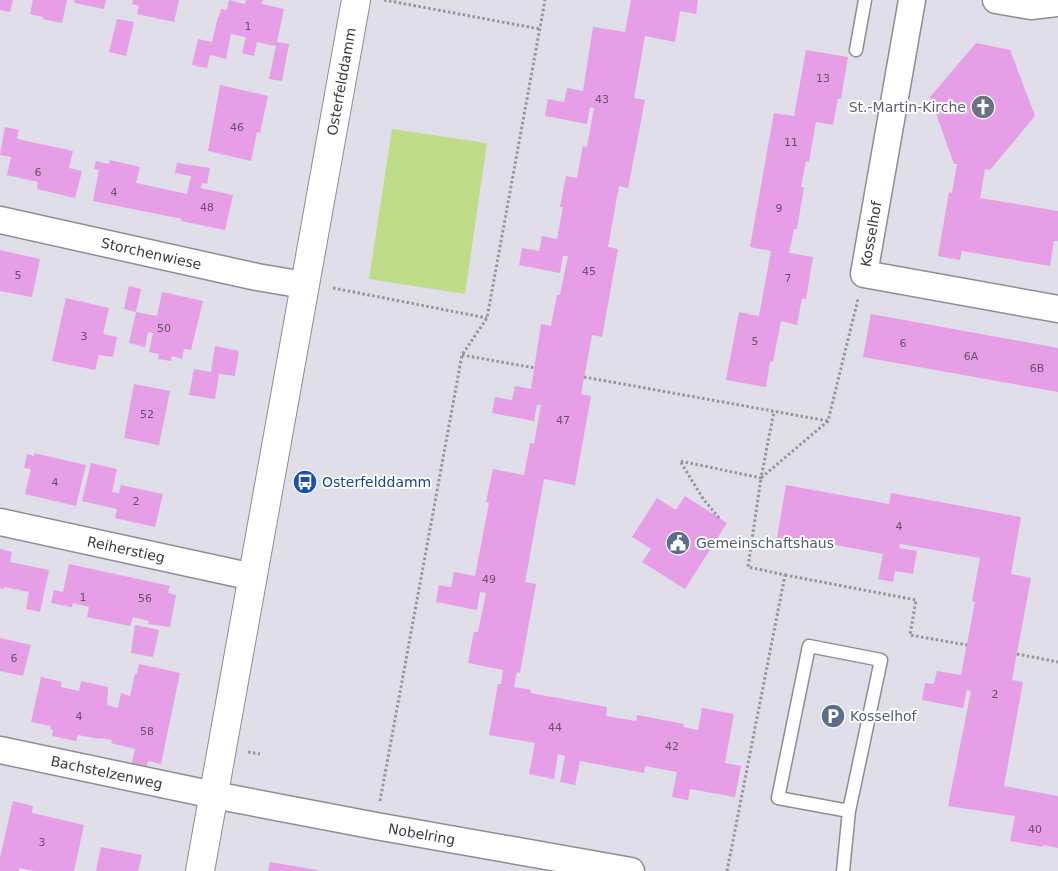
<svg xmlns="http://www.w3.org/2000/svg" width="1058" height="871" font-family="'DejaVu Sans',sans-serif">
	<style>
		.green { fill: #bfdd88 }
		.building { fill: #e69ee7 }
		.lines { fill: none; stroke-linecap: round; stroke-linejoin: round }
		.service-casing { stroke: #8d8d96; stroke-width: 15 }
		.minor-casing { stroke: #8d8d96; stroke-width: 29 }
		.tertiary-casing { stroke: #8d8d96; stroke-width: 30 }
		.path { stroke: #96969e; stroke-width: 3; stroke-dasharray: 2.5 2.5; stroke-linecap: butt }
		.service { stroke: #fff; stroke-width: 12 }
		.minor { stroke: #fff; stroke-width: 26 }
		.tertiary { stroke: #fff; stroke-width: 28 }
		.labels { text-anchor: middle; stroke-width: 4; stroke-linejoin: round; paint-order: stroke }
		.number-label { font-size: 11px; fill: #655368 }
		.street-label { font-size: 14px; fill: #3a3a3e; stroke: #fff }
		.worship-label { font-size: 14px; fill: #5b616d; stroke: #fff; text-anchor: end }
		.transit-label { font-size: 14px; fill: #164399; stroke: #fff; text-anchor: start }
		.service-label { font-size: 14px; fill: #4e5e75; stroke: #fff; text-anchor: start }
	</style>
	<rect width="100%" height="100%" fill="#dfdee9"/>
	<polygon class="green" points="392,129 487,143 465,294 369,279"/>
	<g class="building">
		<polygon points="0,0 13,0 10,12 0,10"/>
		<polygon points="33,0 67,0 62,23 43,19 43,17 30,14"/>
		<polygon points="75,0 106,0 104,9 74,3"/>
		<polygon points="133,0 179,0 174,22 137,14 139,6 132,4"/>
		<polygon points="229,0 245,4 246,0 263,0 262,4 284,9 277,42 289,44 282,81 269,79 276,46 257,42 254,56 242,53 246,37 231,34 226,59 210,55 207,68 192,65 198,39 212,42 218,17 219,17 221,9 227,10"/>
		<polygon points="631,0 698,0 696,14 680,11 675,42 645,36 634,98 645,100 628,188 619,186 608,247 618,249 602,337 592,335 581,394 591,396 575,485 544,479 525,582 536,584 520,673 517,672 514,687 531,690 530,693 607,707 606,716 636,721 637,715 684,724 683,727 698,730 702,708 734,714 725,763 741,766 735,797 690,789 688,800 672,797 677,772 645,766 644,773 580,761 575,785 560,782 565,756 558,754 554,779 529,774 535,743 489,735 498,684 501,684 503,670 468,663 474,632 478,632 486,593 480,592 477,610 436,602 439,585 451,587 454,572 475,576 489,503 486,502 493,469 524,475 530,443 534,444 541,405 537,405 534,421 492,413 495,397 512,400 515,386 531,389 541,324 551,326 557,295 560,295 568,256 563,256 560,273 519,265 522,248 539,251 542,236 557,239 563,207 560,207 566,176 577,178 583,146 587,147 594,108 590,107 587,124 545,116 548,99 564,102 567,88 583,91 593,27 625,32"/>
		<polygon points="117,19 134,22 126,56 109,52"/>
		<polygon points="976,43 1010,50 1035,116 990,170 985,169 980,198 1058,211 1058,241 1054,241 1050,266 962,251 960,260 938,256 949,192 952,193 957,164 954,164 930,97"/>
		<polygon points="806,50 848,57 841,99 838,99 833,125 816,122 809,162 806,161 801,187 804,187 797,229 794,229 789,253 813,257 806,299 802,298 797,325 781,321 773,362 770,361 766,387 726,380 739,312 759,316 771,251 750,247 774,113 794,116"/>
		<polygon points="220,85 268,96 260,133 257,132 251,161 208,151"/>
		<polygon points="5,127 19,130 17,139 73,151 69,168 82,171 75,198 37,189 38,182 7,175 11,157 0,155"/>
		<polygon points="110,160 140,167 136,183 187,194 191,176 175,173 177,163 210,168 207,184 202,183 201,188 233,195 225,230 181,221 182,219 93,201 99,170 94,169 96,161 109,164"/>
		<polygon points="0,250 40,259 32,297 0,291"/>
		<polygon points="129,286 141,289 136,312 124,309"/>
		<polygon points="162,292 203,301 191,350 184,349 182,359 172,356 171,361 158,359 159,354 149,352 153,333 148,332 145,347 129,343 136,312 157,316"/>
		<polygon points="66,298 109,308 103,334 117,337 113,357 99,355 95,370 52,361"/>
		<polygon points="871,314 1058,348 1058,392 863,357"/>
		<polygon points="215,346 239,351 235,376 219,374 215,399 189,395 194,369 211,372"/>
		<polygon points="134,384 170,391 159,445 124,438"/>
		<polygon points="34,453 86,465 76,506 25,494 31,469 24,468 27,454 34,456"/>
		<polygon points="91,463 117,469 112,492 119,493 121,485 163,494 155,527 115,518 117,509 82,501"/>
		<polygon points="786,485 889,504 891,493 1021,517 1011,574 1031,578 1012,680 1023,682 1004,786 1058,796 1058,848 1043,845 1043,847 1010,841 1015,816 948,806 971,691 967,690 963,708 922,700 925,683 934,684 937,671 961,675 975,602 972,601 980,558 900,544 899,548 917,551 913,574 895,571 893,582 878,579 883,554 810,540 809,543 777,538"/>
		<polygon points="685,496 727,523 685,589 642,562 651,549 632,537 657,498 676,510"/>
		<polygon points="0,549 12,552 10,562 49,570 40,612 26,609 29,592 4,587 4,589 0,588"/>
		<polygon points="69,564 170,586 168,593 176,595 170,627 148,624 149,621 133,617 130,626 87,617 89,607 73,603 72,607 51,603 54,590 63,592"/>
		<polygon points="135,625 159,630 153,657 131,653"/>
		<polygon points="0,638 31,645 23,676 0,671"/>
		<polygon points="139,664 180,673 161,764 148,761 146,771 131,767 135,749 111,743 112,740 100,738 99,739 78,735 76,741 52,736 53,730 50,729 51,726 31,722 41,677 62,682 61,687 79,691 81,681 108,687 107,705 118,708 121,693 130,696 135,674 137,674"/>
		<polygon points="13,801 33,806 32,813 84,825 74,871 34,871 19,868 19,871 0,871 0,858"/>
		<polygon points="101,847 142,855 138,871 96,871"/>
		<polygon points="270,862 317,870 317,871 268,871"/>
	</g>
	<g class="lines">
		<g class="service-casing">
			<g id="service">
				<polyline points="856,50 865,0"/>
				<polyline points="843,871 849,811 881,660 809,646 778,798 849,811"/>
			</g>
		</g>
		<g class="minor-casing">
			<g id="minor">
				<polyline points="912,0 864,274 1058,309"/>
				<polyline points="996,0 1031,6 1058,3"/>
				<path id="s1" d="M0,220L257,277L304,285"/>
				<path id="s2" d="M0,522L253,577"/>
				<path id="s3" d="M0,750L214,795L376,826L631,871"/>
			</g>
		</g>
		<g class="tertiary-casing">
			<g id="tertiary">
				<path id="s4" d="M200,871L356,0"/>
			</g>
		</g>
		<g class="path">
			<polyline points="384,0 540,29"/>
			<polyline points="333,288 487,318"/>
			<polyline points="462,355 535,368"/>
			<polyline points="584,377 828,421"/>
			<polyline points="719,518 704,500 680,461 761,478 774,411"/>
			<polyline points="785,575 916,600 910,635 967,645"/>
			<polyline points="1017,654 1058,662"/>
			<polyline points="248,752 260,754"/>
			<polyline points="380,801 462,355 487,318 545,0"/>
			<polyline points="727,871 785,575 748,567 761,478 828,421 858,299"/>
		</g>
		<use href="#service" class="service"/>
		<use href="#minor" class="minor"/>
		<use href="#tertiary" class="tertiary"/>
	</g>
	<defs>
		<g id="church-disc" transform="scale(1.25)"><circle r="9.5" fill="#6b7280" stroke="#fff"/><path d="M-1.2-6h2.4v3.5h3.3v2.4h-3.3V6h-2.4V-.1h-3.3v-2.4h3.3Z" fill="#fff"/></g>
		<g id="bus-disc" transform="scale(1.25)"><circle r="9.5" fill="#1a4fb4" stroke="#fff"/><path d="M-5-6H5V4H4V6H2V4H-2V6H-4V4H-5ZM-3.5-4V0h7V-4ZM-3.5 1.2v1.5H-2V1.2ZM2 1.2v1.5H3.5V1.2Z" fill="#fff"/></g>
		<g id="civic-disc" transform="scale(1.25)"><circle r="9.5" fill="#5c6f8a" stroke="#fff"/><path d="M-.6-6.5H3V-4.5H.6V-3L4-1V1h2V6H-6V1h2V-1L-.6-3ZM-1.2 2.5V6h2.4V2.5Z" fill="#fff"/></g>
		<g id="parking-disc" transform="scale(1.25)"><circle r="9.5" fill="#5c6f8a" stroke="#fff"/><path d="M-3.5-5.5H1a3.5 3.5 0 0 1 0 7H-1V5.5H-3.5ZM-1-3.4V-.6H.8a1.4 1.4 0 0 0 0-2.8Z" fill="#fff"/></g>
	</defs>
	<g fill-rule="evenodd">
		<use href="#church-disc" x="983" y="107"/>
		<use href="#bus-disc" x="305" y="482"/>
		<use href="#civic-disc" x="678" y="543"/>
		<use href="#parking-disc" x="833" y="716"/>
	</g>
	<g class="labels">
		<g class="number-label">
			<text x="248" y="30">1</text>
			<text x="823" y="82">13</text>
			<text x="602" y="103">43</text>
			<text x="237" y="131">46</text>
			<text x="791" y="146">11</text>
			<text x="38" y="176">6</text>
			<text x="114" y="196">4</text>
			<text x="207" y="211">48</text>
			<text x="779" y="212">9</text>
			<text x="589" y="275">45</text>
			<text x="18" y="279">5</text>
			<text x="788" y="282">7</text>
			<text x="164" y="332">50</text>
			<text x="84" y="340">3</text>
			<text x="755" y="345">5</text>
			<text x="903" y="347">6</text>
			<text x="971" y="360">6A</text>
			<text x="1037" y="372">6B</text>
			<text x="147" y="418">52</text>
			<text x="563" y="424">47</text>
			<text x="55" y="486">4</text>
			<text x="136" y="505">2</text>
			<text x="899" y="530">4</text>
			<text x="489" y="583">49</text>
			<text x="83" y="601">1</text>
			<text x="145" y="602">56</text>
			<text x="14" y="662">6</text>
			<text x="995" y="698">2</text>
			<text x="79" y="720">4</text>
			<text x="555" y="731">44</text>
			<text x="147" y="735">58</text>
			<text x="672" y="750">42</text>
			<text x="1035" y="833">40</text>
			<text x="42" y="846">3</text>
		</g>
		<g class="street-label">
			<text dy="5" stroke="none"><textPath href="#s4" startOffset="802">Osterfelddamm</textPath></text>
			<text transform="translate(871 234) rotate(-80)" y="5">Kosselhof</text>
			<text dy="5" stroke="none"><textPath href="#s1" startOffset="155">Storchenwiese</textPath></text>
			<text dy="5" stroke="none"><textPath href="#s2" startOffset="129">Reiherstieg</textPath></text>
			<text dy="5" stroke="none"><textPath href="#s3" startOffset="109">Bachstelzenweg</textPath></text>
			<text dy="5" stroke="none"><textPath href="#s3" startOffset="430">Nobelring</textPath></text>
		</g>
		<g class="worship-label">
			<text x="966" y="112">St.-Martin-Kirche</text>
		</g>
		<g class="transit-label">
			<text x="322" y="487">Osterfelddamm</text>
		</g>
		<g class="service-label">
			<text x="696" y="548">Gemeinschaftshaus</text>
			<text x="850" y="721">Kosselhof</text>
		</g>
	</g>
</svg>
